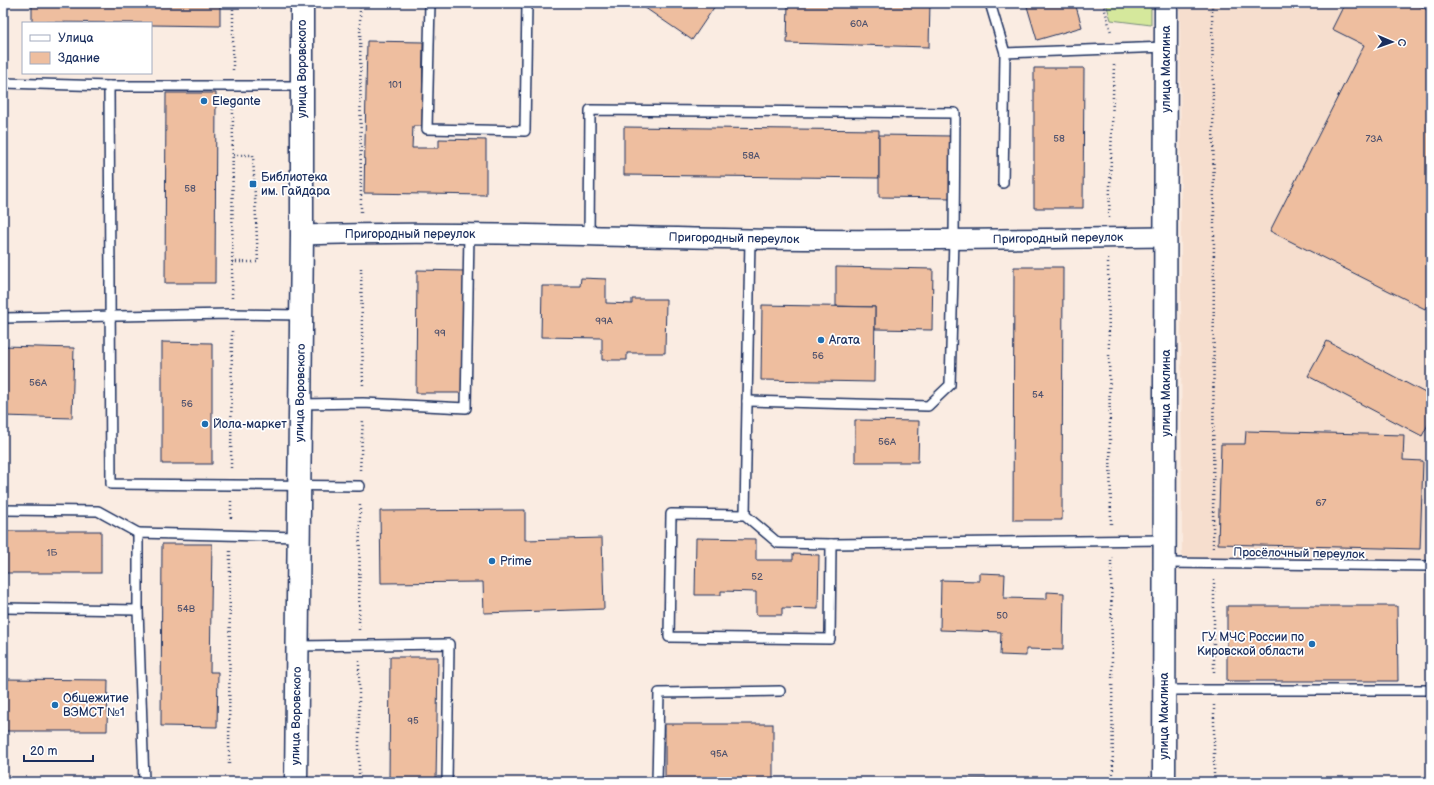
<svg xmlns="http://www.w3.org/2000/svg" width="1434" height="785" font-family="'Balsamiq Sans',sans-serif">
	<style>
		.built { fill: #f6dece }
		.green { fill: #d5e89c; stroke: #788c7d }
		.building { fill: #eebe9f; stroke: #1b2f5e }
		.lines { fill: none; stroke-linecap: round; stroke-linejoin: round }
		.lane-casing { stroke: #1b2f5e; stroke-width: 12 }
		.street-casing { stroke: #1b2f5e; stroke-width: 22 }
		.secondary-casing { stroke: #1b2f5e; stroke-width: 25 }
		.path { stroke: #1b2f5e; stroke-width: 2.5; stroke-dasharray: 1 3; stroke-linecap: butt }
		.lane { stroke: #fff; stroke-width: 9 }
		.street { stroke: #fff; stroke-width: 19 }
		.secondary { stroke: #fff; stroke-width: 22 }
		.poi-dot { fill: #1f6fb2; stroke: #fff; stroke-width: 1.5 }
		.labels { text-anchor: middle; stroke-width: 3.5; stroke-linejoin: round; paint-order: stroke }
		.number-label { font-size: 10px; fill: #50536e }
		.street-label { font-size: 12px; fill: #1b2f5e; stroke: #fff }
		.poi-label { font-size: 12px; fill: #1b2f5e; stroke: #fff; text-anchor: start }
	</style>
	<rect width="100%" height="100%" fill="#faece2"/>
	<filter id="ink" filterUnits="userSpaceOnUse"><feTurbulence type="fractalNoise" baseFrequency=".025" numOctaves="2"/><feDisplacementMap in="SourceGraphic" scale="8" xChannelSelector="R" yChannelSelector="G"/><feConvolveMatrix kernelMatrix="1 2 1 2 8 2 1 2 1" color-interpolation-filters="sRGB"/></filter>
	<g filter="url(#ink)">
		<polygon class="built" points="1180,3 1431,3 1431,567 1182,564"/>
		<polygon class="green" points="1106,3 1151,3 1151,25 1111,20"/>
		<g class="building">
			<polygon points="32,3 220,3 220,26 151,25 151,23 32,22"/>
			<polygon points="638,3 717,3 692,40"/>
			<polygon points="788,3 930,3 929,47 787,43"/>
			<polygon points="1026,3 1075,3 1082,27 1037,40"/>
			<polygon points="1345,3 1414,3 1431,12 1431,298 1425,309 1270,231 1364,45 1332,29"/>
			<polygon points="367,41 423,42 422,126 413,126 412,148 439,148 439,139 486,140 486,195 364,193"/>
			<polygon points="1034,68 1084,68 1083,208 1034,208"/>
			<polygon points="166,93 216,93 215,283 165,283"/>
			<polygon points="624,127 879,130 879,178 624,175"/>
			<polygon points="879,135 952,136 951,198 879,197"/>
			<polygon points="836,267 933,269 932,330 875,329 875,307 836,306"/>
			<polygon points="1014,267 1063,267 1062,520 1013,520"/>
			<polygon points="417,270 465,271 463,393 416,393"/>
			<polygon points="581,278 606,279 606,303 632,304 632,299 666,299 665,353 627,353 627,360 602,360 602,338 541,337 542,286 580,286"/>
			<polygon points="762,305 875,307 874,382 761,380"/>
			<polygon points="1327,341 1431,396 1431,419 1422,436 1308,376"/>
			<polygon points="162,342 212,343 212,464 162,464"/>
			<polygon points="3,346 74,348 72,418 3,416"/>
			<polygon points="855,420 919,421 918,462 855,462"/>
			<polygon points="1246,431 1404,435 1403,460 1423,461 1420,549 1218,544 1221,444 1245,444"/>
			<polygon points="525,510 525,540 602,538 604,609 484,613 483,582 381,583 380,511"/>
			<rect x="3" y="531" width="98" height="42"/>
			<polygon points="696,538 756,539 756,560 793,560 793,554 819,555 818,609 782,608 782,615 756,615 756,592 721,591 721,595 695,595"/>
			<polygon points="162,544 212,544 210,672 218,672 217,727 161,726"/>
			<polygon points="979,573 1005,574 1004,598 1047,599 1047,592 1064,593 1063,650 1026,649 1026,656 1000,655 1001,632 940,630 941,580 979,581"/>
			<polygon points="1227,606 1397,606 1398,681 1227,681"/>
			<polygon points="390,657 438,657 436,782 389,782"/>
			<polygon points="3,679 108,680 107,731 3,731"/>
			<rect x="665" y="724" width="108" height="58"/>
			<polygon points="1092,778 1092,782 840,782 840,780"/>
		</g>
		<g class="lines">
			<g class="lane-casing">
				<g id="lane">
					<polyline points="430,3 427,129 525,131 527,3"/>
					<polyline points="990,3 1005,53 1166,47"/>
					<polyline points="3,83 109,86"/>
					<polyline points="302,86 109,86 111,484 360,486"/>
					<polyline points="1003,183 1005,53"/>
					<polyline points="589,236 590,110 955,113 954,239 950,385 928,406 747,401"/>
					<polyline points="3,318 232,314 301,315"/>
					<polyline points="300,404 363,403 466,408 469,233"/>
					<polyline points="3,510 98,511 138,533"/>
					<polyline points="745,515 778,543 831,544 830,639 669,637 671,514 745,515 750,239"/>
					<polyline points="831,544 1166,540"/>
					<polyline points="1166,563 1431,566"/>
					<polyline points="3,608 138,610 138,533 298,537"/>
					<polyline points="138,610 144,782"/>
					<polyline points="297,646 449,644 447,782"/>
					<polyline points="1164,690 1431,690"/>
					<polyline points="657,782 659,693 780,691"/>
				</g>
			</g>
			<g class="street-casing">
				<path id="street" d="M302,235C451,230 600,237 749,239C888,241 1027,239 1166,237"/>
			</g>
			<g class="secondary-casing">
				<g id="secondary">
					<polyline points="296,782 302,235 302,3"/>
					<polyline points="1164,782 1166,3"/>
				</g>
			</g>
			<g class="path">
				<polyline points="360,3 361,212"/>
				<polyline points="1103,3 1111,32"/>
				<polyline points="1212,3 1214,217 1213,548"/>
				<polyline points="233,70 233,3"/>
				<polyline points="1109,218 1114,65"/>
				<polyline points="1108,259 1111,526"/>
				<polyline points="232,262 258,262 253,155 233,155"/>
				<polyline points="361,268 363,388"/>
				<polyline points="232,298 233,101"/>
				<polyline points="231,468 232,329"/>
				<polyline points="360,470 363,419"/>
				<polyline points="231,518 231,501"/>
				<polyline points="1111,557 1113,782"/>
				<polyline points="1214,579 1214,674"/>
				<polyline points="359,630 360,503"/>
				<polyline points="229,764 230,551"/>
				<polyline points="359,782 359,661"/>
				<polyline points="1214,782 1214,705"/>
			</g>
			<use href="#lane" class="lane"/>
			<use href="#street" class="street"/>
			<use href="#secondary" class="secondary"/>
		</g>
	</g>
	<g class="poi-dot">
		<circle cx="204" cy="101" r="4"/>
		<rect x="249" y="180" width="8" height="8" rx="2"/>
		<circle cx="821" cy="340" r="4"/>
		<circle cx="205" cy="424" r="4"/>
		<circle cx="492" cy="561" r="4"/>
		<circle cx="1312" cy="644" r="4"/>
		<circle cx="55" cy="705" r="4"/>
	</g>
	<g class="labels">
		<g class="number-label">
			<text x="859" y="27">60А</text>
			<text x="395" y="88">101</text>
			<text x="1059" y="142">58</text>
			<text x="1374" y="142">73А</text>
			<text x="751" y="159">58А</text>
			<text x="190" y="192">58</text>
			<text x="604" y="324">99А</text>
			<text x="440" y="336">99</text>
			<text x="818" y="359">56</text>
			<text x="38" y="386">56А</text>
			<text x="1038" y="398">54</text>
			<text x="187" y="407">56</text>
			<text x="887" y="445">56А</text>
			<text x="1321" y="506">67</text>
			<text x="52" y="556">1Б</text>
			<text x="757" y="580">52</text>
			<text x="186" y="612">54В</text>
			<text x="1002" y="619">50</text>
			<text x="413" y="724">95</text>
			<text x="719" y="757">95А</text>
		</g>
		<g class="street-label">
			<text transform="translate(302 69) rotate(-90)" y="4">улица Воровского</text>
			<text transform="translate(1166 69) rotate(-90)" y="4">улица Маклина</text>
			<text x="410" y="238">Пригородный переулок</text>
			<text transform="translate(734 238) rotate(1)" y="4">Пригородный переулок</text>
			<text transform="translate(1058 238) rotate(-1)" y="4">Пригородный переулок</text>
			<text transform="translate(300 393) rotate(-89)" y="4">улица Воровского</text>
			<text transform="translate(1166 393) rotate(-90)" y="4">улица Маклина</text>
			<text transform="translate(1299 553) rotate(1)" y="4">Просёлочный переулок</text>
			<text transform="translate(296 716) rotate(-89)" y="4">улица Воровского</text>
			<text transform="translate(1164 716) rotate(-90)" y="4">улица Маклина</text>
		</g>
		<g class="poi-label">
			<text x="212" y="105">Elegante</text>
			<text x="261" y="181">Библиотека<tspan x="261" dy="14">им. Гайдара</tspan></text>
			<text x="829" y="344">Агата</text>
			<text x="213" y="428">Йола-маркет</text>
			<text x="500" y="565">Prime</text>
			<text x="1304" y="641" text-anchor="end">ГУ МЧС России по<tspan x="1304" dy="14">Кировской области</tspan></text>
			<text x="63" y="702">Общежитие<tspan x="63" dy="14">ВЭМСТ №1</tspan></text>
		</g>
	</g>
	<rect width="1434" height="785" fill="none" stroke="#fff" stroke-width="16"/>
	<rect x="8" y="8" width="1418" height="769" fill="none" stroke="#1b2f5e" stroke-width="1.5" filter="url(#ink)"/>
	<rect x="22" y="22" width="130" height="52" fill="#ffffff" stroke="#a4acbf"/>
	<rect x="30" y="35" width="20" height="6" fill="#ffffff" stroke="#a4acbf"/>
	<text x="58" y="42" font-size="12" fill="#1b2f5e">Улица</text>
	<rect x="30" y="52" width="20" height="12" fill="#eebe9f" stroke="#a4acbf"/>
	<text x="58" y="62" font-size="12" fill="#1b2f5e">Здание</text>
	<g transform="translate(1392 42) rotate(92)" stroke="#ffffff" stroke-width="3" paint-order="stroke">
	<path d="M0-3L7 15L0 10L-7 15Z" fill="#1b2f5e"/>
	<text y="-6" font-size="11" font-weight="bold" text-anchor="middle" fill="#1b2f5e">С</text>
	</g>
	<path d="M24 755v6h69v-6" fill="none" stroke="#1b2f5e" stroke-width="2"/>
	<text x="30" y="755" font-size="12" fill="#1b2f5e" stroke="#ffffff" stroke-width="3" paint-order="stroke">20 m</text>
</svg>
